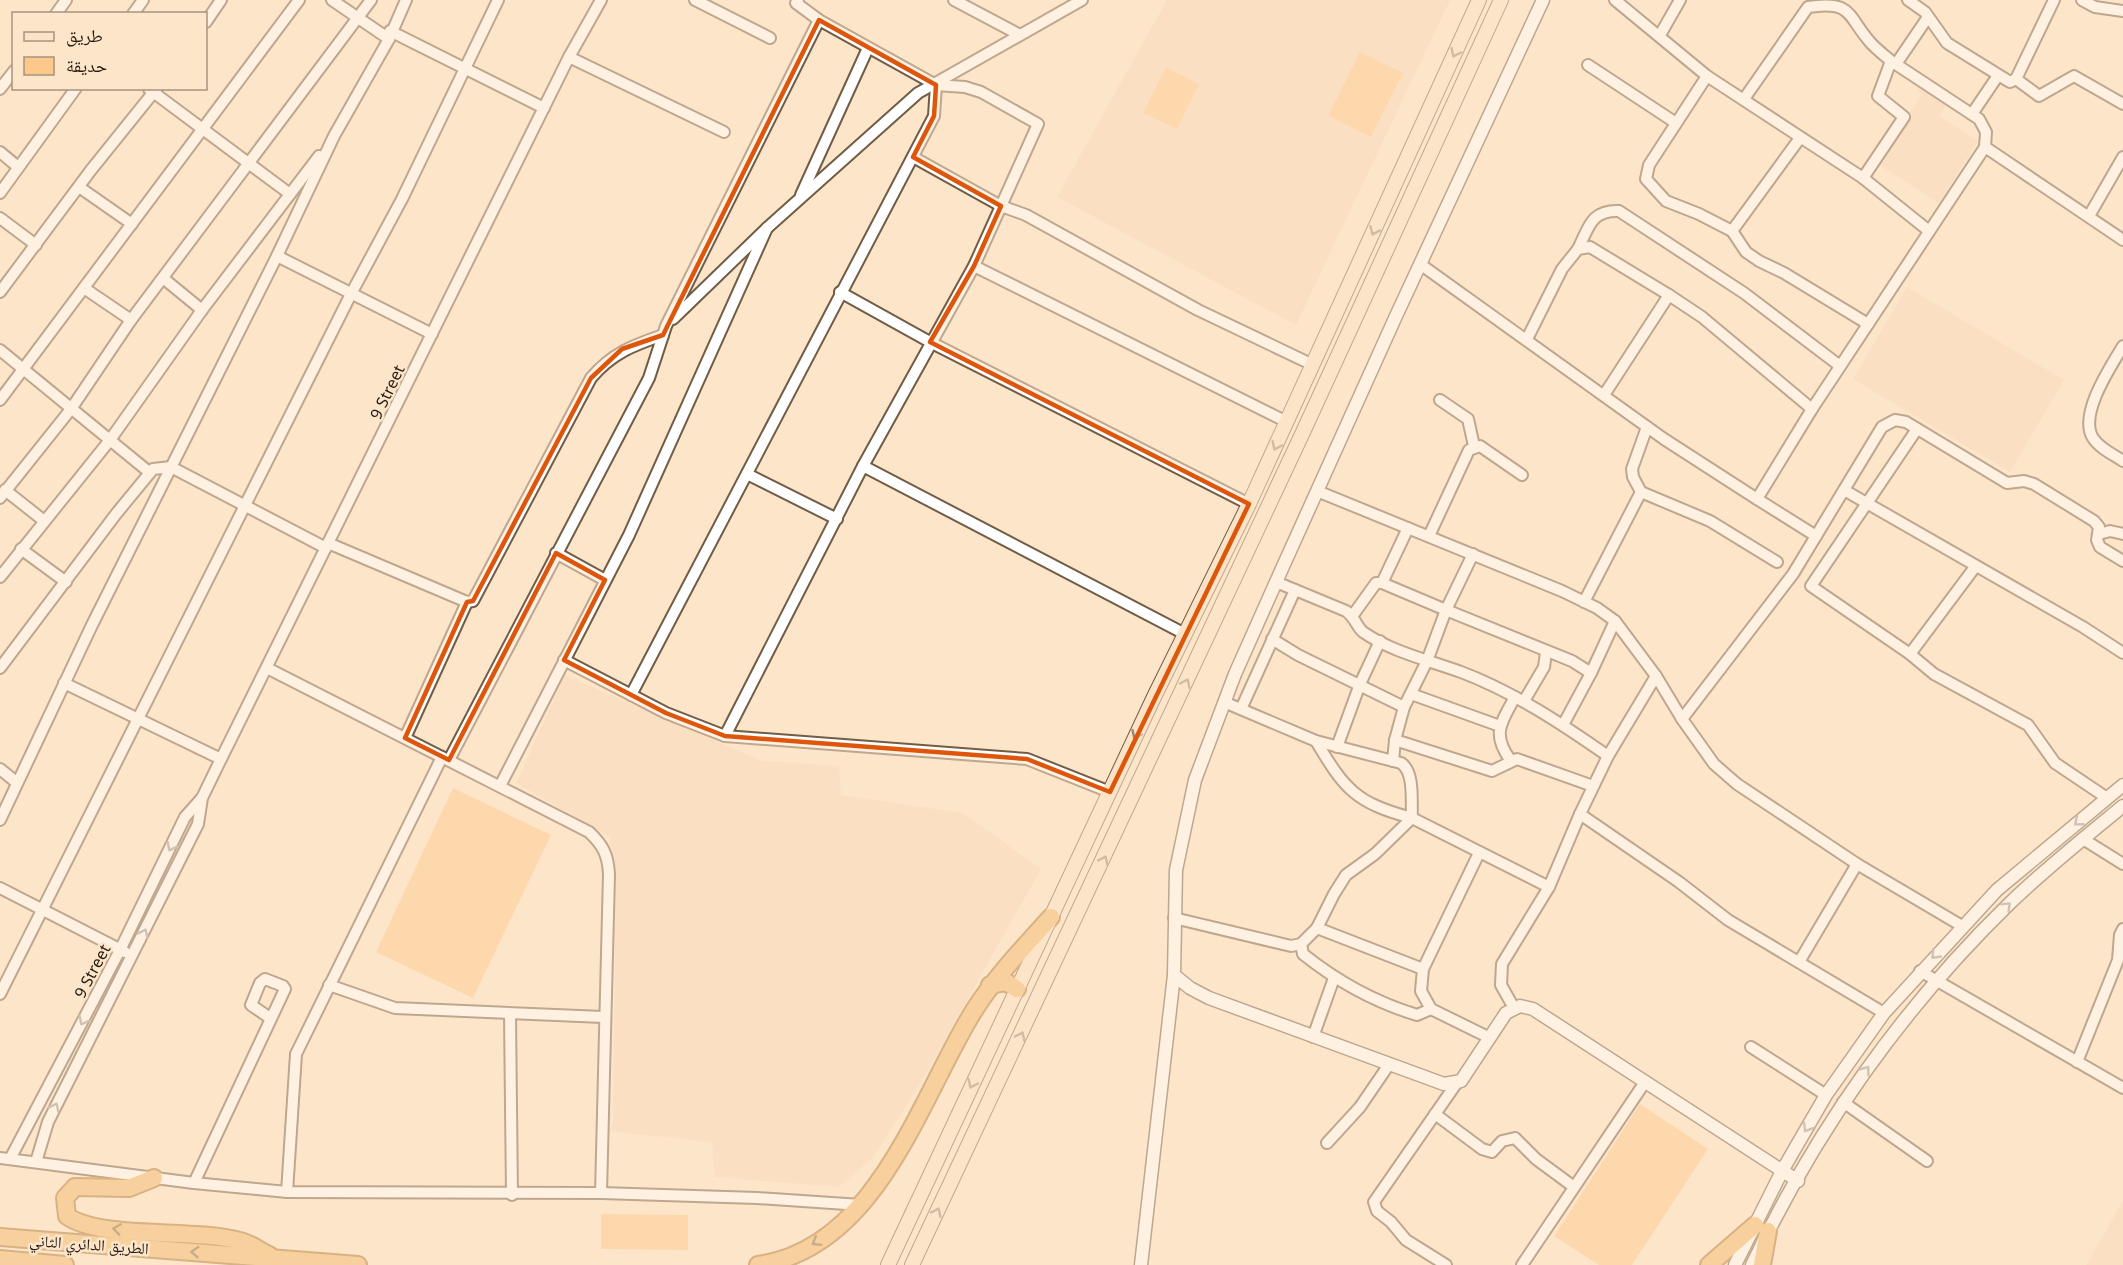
<svg xmlns="http://www.w3.org/2000/svg" width="2123" height="1265" font-family="'Noto Sans','Noto Naskh Arabic',sans-serif">
	<style>
		.built { fill: #f6d8b8 }
		.green { fill: #fec88b }
		.lines { fill: none; stroke-linecap: round; stroke-linejoin: round }
		.minor-casing { stroke: #715c45; stroke-width: 14 }
		.tertiary-casing { stroke: #715c45; stroke-width: 15 }
		.secondary-casing { stroke: #715c45; stroke-width: 16 }
		.trunk-casing { stroke: #a7732f; stroke-width: 20 }
		.minor { stroke: #fff; stroke-width: 10 }
		.tertiary { stroke: #fff; stroke-width: 12 }
		.secondary { stroke: #fae3c6; stroke-width: 14 }
		.trunk { stroke: #f2b666; stroke-width: 16 }
		.oneway { stroke: #998974 }
		.oneway2 { stroke: #9c9893 }
		.oneway3 { stroke: #8a683b }
		.marked { fill: none; stroke: #de560c; stroke-width: 4.5; stroke-linejoin: round }
		.labels { text-anchor: middle; stroke-width: 5; stroke-linejoin: round; paint-order: stroke }
		.street-label { font-size: 16px; fill: #221a10; stroke: #fde5ca }
	</style>
	<rect width="100%" height="100%" fill="#fde5ca"/>
	<g class="built">
		<polygon points="1167,0 1450,0 1296,325 1057,197"/>
		<polygon points="1922,84 1949,101 1939,116 1978,141 1939,203 1876,163 1922,94 1918,91"/>
		<polygon points="1907,287 2064,380 2010,472 1853,379"/>
		<polygon points="565,675 762,761 839,766 841,795 963,813 1041,869 916,1091 873,1157 839,1187 715,1177 712,1142 609,1131 613,1123 615,946 610,837 516,783"/>
		<polygon points="2123,1201 2123,1265 2086,1265"/>
	</g>
	<g class="green">
		<polygon points="1360,52 1403,73 1371,137 1328,116"/>
		<polygon points="1166,67 1199,84 1177,129 1143,113"/>
		<polygon points="453,788 551,835 473,998 376,952"/>
		<polygon points="1640,1104 1708,1149 1632,1265 1599,1265 1554,1236"/>
		<polygon points="601,1214 688,1215 688,1250 601,1249"/>
	</g>
	<g class="lines">
		<g class="minor-casing">
			<g id="minor">
				<polyline points="332,0 389,39"/>
				<polyline points="695,0 770,38"/>
				<polyline points="954,0 1020,35"/>
				<polyline points="1615,0 1707,76 1863,178 1929,231"/>
				<polyline points="1908,0 1925,12 1947,43 2010,82 2016,79 2054,0"/>
				<polyline points="2082,0 2095,7 2123,11"/>
				<polyline points="56,14 66,0"/>
				<polyline points="133,14 143,0"/>
				<polyline points="206,22 221,0"/>
				<polyline points="390,31 544,108"/>
				<polyline points="1660,35 1680,0"/>
				<polyline points="569,57 724,132"/>
				<polyline points="1896,64 1928,17"/>
				<polyline points="1588,65 1676,123"/>
				<polyline points="1707,76 1649,165 1646,179 1666,201 1699,214 1732,231 1746,252 1759,261 1784,273 1868,324"/>
				<polyline points="2016,79 2039,96 2074,76 2123,104"/>
				<polyline points="0,89 14,71"/>
				<polyline points="149,89 290,194"/>
				<path d="M1744,99L1808,7C1853,0 1847,16 1870,42C1876,49 1884,55 1891,61"/>
				<polyline points="1972,114 1997,77"/>
				<polyline points="1985,147 2123,240"/>
				<polyline points="0,152 18,167"/>
				<polyline points="913,157 1001,206 1026,215 1198,310 1311,364"/>
				<polyline points="79,187 132,224"/>
				<polyline points="0,193 76,88"/>
				<polyline points="801,195 868,48"/>
				<polyline points="2089,216 2123,157"/>
				<polyline points="0,218 36,245"/>
				<polyline points="1732,231 1800,138"/>
				<path d="M1578,249C1589,227 1591,210 1619,211L1744,293L1840,366"/>
				<polyline points="277,256 432,334"/>
				<polyline points="1420,264 1664,439 1757,499 1812,409 1985,147 1986,132 1979,119 1891,61 1878,96 1904,117 1863,178"/>
				<polyline points="974,266 1287,422"/>
				<polyline points="163,278 202,310"/>
				<polyline points="84,288 131,320"/>
				<polyline points="0,292 91,170 157,88"/>
				<polyline points="840,292 930,342 1249,504"/>
				<polyline points="673,319 767,228 918,93 1082,0"/>
				<polyline points="1527,339 1562,269 1578,249 1590,247 1669,295"/>
				<path d="M2123,346C2111,366 2078,415 2093,438C2099,448 2114,455 2123,461"/>
				<polyline points="0,350 149,472"/>
				<polyline points="1604,395 1669,295 1702,317 1812,409"/>
				<polyline points="0,400 299,0"/>
				<polyline points="1440,400 1468,419 1474,446"/>
				<polyline points="1917,429 1811,586 1910,654 1934,674 2028,725 2055,763 2107,798"/>
				<polyline points="863,466 1185,634"/>
				<polyline points="747,474 837,519"/>
				<polyline points="5,490 43,520"/>
				<polyline points="1844,490 2083,627 2123,653"/>
				<polyline points="1317,491 1562,591 1597,608 1615,621 1656,676 1608,756 1580,814"/>
				<polyline points="1641,492 1710,521 1777,562"/>
				<polyline points="0,498 71,409 131,320 371,0"/>
				<polyline points="1757,499 1816,536"/>
				<polyline points="2099,534 2110,531 2123,534"/>
				<polyline points="1429,536 1469,450 1480,446 1522,475"/>
				<path d="M328,543L467,602L473,601L591,378C612,353 634,345 663,335"/>
				<polyline points="21,549 66,582"/>
				<polyline points="556,553 605,580"/>
				<polyline points="0,577 110,440 202,310 319,156"/>
				<path d="M1276,582L1346,611C1355,617 1356,626 1363,632C1392,652 1428,660 1461,672C1514,692 1562,724 1608,756"/>
				<polyline points="1382,583 1408,528"/>
				<polyline points="1584,602 1641,492 1633,477 1632,469 1647,427"/>
				<polyline points="1353,615 1376,583 1382,583 1446,610 1473,554"/>
				<polyline points="1272,639 1298,655 1404,707 1395,740 1393,761"/>
				<polyline points="1910,654 1975,567"/>
				<polyline points="564,660 666,713 725,736 1027,759 1110,792"/>
				<polyline points="0,668 116,514 153,469 171,467 326,548"/>
				<path d="M267,668L589,832C603,845 608,855 609,874L601,1193"/>
				<polyline points="1591,673 1615,621"/>
				<polyline points="1656,676 1682,719 1714,764 1737,784 1857,864 1962,926"/>
				<polyline points="64,683 221,759"/>
				<polyline points="1411,694 1500,726"/>
				<polyline points="631,695 934,116 936,85"/>
				<polyline points="1524,701 1544,667 1546,652"/>
				<path d="M1224,702L1316,741L1401,763C1415,772 1411,803 1412,818L1549,887"/>
				<polyline points="1404,707 1427,661 1446,610 1572,661 1591,673 1563,725"/>
				<polyline points="1241,709 1295,590"/>
				<polyline points="1682,719 1793,574 1882,427 1895,420 1906,422 2007,483 2024,481 2034,484 2094,521 2099,527 2097,540 2100,547 2123,561"/>
				<polyline points="725,736 863,466 974,266 1038,124 981,92 965,87 936,85 819,20 796,3 798,0"/>
				<polyline points="405,738 467,602"/>
				<polyline points="1395,740 1492,771 1517,759 1593,786"/>
				<path d="M1316,741C1345,790 1356,803 1412,818"/>
				<polyline points="1337,747 1360,684 1380,641"/>
				<polyline points="449,760 649,378 666,326 819,20"/>
				<path d="M1511,761C1491,734 1501,723 1515,697"/>
				<polyline points="0,769 16,782"/>
				<polyline points="500,786 629,535 767,228"/>
				<polyline points="0,820 92,625 277,256 334,136 389,39 406,0"/>
				<polyline points="2083,839 2123,864"/>
				<polyline points="1479,853 1423,969 1421,991 1431,1009 1490,1038"/>
				<polyline points="0,888 125,952"/>
				<polyline points="1174,918 1291,946 1301,944 1317,928 1423,969"/>
				<polyline points="1317,928 1334,894 1346,875 1375,854 1412,818"/>
				<path d="M1301,944L1303,954C1338,982 1374,1002 1417,1015L1431,1009"/>
				<polyline points="1799,962 1857,864"/>
				<polyline points="1920,971 2123,1088"/>
				<polyline points="329,985 395,1008 603,1017"/>
				<polyline points="0,994 351,294 402,199 498,0"/>
				<polyline points="1514,1008 1501,985 1502,964 1549,887 1580,814 1679,882 1728,920 1884,1013"/>
				<polyline points="510,1014 512,1195"/>
				<polyline points="1313,1037 1334,978"/>
				<polyline points="1751,1047 1826,1095"/>
				<polyline points="2077,1062 2118,960 2120,935 2123,929"/>
				<polyline points="1843,1102 1927,1161"/>
				<polyline points="1435,1114 1482,1149 1492,1152 1502,1141 1515,1138 1536,1159 1574,1187"/>
				<polyline points="1327,1143 1360,1107 1388,1066"/>
				<polyline points="0,1158 194,1183 287,1192 601,1193 757,1198 861,1205"/>
				<polyline points="10,1159 120,950 185,817 201,799"/>
				<polyline points="36,1162 48,1122 198,824 202,798 221,759 569,57 601,0"/>
				<polyline points="194,1183 285,989 283,986 265,979 260,983 251,1005 270,1018"/>
				<polyline points="287,1192 296,1054 442,757"/>
				<polyline points="1446,1265 1406,1240 1391,1222 1377,1211 1374,1202 1456,1084"/>
				<polyline points="1522,1265 1645,1082"/>
			</g>
		</g>
		<g class="tertiary-casing">
			<g id="tertiary">
				<polyline points="1174,975 1190,988 1209,998 1444,1084 1461,1081 1506,1013 1520,1006 1533,1009 1798,1181"/>
				<polyline points="1141,1265 1174,975 1176,870 1195,780 1235,674 1276,582 1396,316 1543,0"/>
				<polyline points="1735,1265 1782,1171 1826,1095 1884,1013 1997,890 2123,785"/>
				<path d="M1752,1265C1815,1131 1903,1007 2009,904C2045,869 2084,838 2123,806"/>
			</g>
		</g>
		<g class="secondary-casing">
			<g id="secondary">
				<polyline points="888,1265 1154,697 1249,504 1479,0"/>
				<polyline points="912,1265 1304,430 1501,0"/>
			</g>
		</g>
		<g class="trunk-casing">
			<g id="trunk">
				<polyline points="990,985 1006,982 1017,989"/>
				<path d="M154,1178L129,1188L75,1187L65,1198L67,1216C100,1240 196,1228 240,1241C250,1243 260,1251 269,1255"/>
				<polyline points="0,1237 358,1265"/>
				<polyline points="0,1259 65,1265"/>
				<path d="M758,1265C877,1248 919,1100 973,1012C995,977 1023,948 1051,917"/>
				<polyline points="1709,1265 1755,1225"/>
				<polyline points="1762,1265 1768,1231"/>
			</g>
		</g>
		<use href="#minor" class="minor"/>
		<use href="#tertiary" class="tertiary"/>
		<use href="#secondary" class="secondary"/>
		<use href="#trunk" class="trunk"/>
	</g>
	<defs><path id="oneway-chevron" d="M-2-3.5L2.5 0L-2 3.5" fill="none" stroke-width="1.6" stroke-linecap="round" stroke-linejoin="round" transform="scale(1.5)"/></defs>
	<g class="oneway">
		<use href="#oneway-chevron" transform="translate(1455 53) rotate(115)"/>
		<use href="#oneway-chevron" transform="translate(1374 231) rotate(114)"/>
		<use href="#oneway-chevron" transform="translate(1276 446) rotate(115)"/>
		<use href="#oneway-chevron" transform="translate(1186 683) rotate(-65)"/>
		<use href="#oneway-chevron" transform="translate(1136 735) rotate(115)"/>
		<use href="#oneway-chevron" transform="translate(1104 860) rotate(-65)"/>
		<use href="#oneway-chevron" transform="translate(1021 1036) rotate(-65)"/>
		<use href="#oneway-chevron" transform="translate(972 1084) rotate(115)"/>
		<use href="#oneway-chevron" transform="translate(937 1212) rotate(-65)"/>
	</g>
	<g class="oneway2">
		<use href="#oneway-chevron" transform="translate(2078 822) rotate(141)"/>
		<use href="#oneway-chevron" transform="translate(171 847) rotate(116)"/>
		<use href="#oneway-chevron" transform="translate(2007 906) rotate(-45)"/>
		<use href="#oneway-chevron" transform="translate(144 933) rotate(-64)"/>
		<use href="#oneway-chevron" transform="translate(1935 955) rotate(134)"/>
		<use href="#oneway-chevron" transform="translate(83 1021) rotate(118)"/>
		<use href="#oneway-chevron" transform="translate(1866 1070) rotate(-54)"/>
		<use href="#oneway-chevron" transform="translate(55 1107) rotate(-63)"/>
		<use href="#oneway-chevron" transform="translate(1807 1128) rotate(121)"/>
	</g>
	<g class="oneway3">
		<use href="#oneway-chevron" transform="translate(117 1229) rotate(-172)"/>
		<use href="#oneway-chevron" transform="translate(816 1242) rotate(148)"/>
		<use href="#oneway-chevron" transform="translate(195 1252) rotate(-176)"/>
	</g>
	<path d="M0 0H2123V1265H0ZM819,20L936,85L934,116L913,157L1001,206L974,266L930,342L1249,504L1110,792L1027,759L725,736L666,713L564,660L605,580L556,553L449,760L405,738L467,602L473,601L591,378L622,349L663,335Z" fill="#fde5ca" fill-opacity=".55" fill-rule="evenodd"/>
	<path class="marked" d="M819,20L936,85L934,116L913,157L1001,206L974,266L930,342L1249,504L1110,792L1027,759L725,736L666,713L564,660L605,580L556,553L449,760L405,738L467,602L473,601L591,378L622,349L663,335Z"/>
	<g class="labels">
		<g class="street-label">
			<text transform="translate(387 392) rotate(-64)" y="6">9 Street</text>
			<text transform="translate(92 971) rotate(-62)" y="6">9 Street</text>
			<text transform="translate(89 1244) rotate(4)" y="6">الطريق الدائري الثاني</text>
		</g>
	</g>
	<rect x="12" y="12" width="195" height="78" fill="#fde5ca" stroke="#a59480" stroke-width="1.5"/>
	<rect x="24" y="32" width="30" height="9" fill="#fae3c6" stroke="#a59480" stroke-width="1.5"/>
	<text x="66" y="42" font-size="18" fill="#221a10">طريق</text>
	<rect x="24" y="57" width="30" height="18" fill="#fec88b" stroke="#a59480" stroke-width="1.5"/>
	<text x="66" y="72" font-size="18" fill="#221a10">حديقة</text>
</svg>
